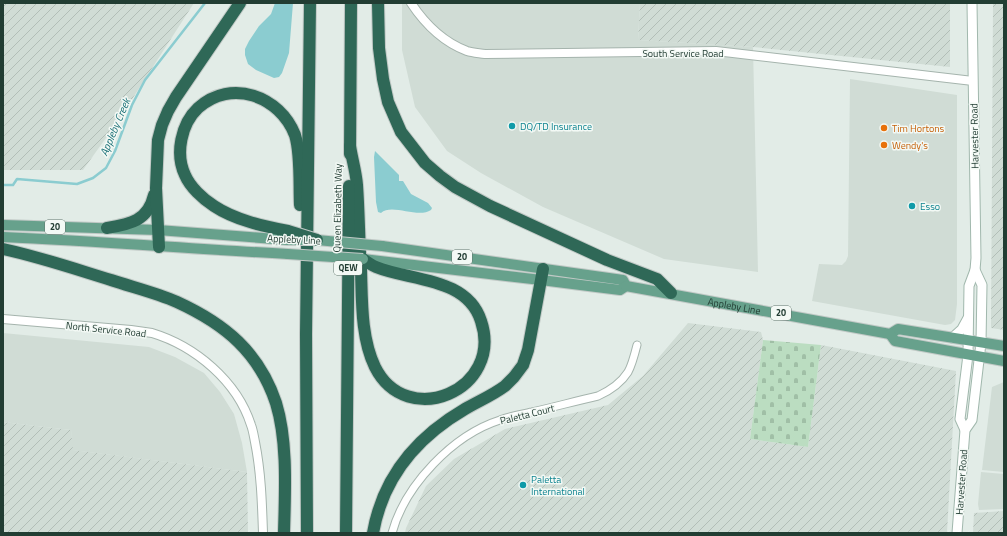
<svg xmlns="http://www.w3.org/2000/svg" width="1007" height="536" font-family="'Titillium Web',sans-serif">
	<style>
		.built { fill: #d0dcd5 }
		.industrial { fill: url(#industrial-furrows) }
		.cemetery { fill: url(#cemetery-stones) }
		.water { fill: #8bccd0 }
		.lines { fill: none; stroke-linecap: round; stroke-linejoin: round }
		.stream { stroke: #8bccd0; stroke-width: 2.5 }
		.minor-casing { stroke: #a5b4ad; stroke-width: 9 }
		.tertiary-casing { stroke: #a5b4ad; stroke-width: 10 }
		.secondary-casing { stroke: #a1b8ad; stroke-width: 11 }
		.primary-casing { stroke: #c1c9c6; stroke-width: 12 }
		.motorway-casing { stroke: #c1c9c6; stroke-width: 14 }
		.minor { stroke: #fff; stroke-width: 7 }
		.tertiary { stroke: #fff; stroke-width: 8 }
		.secondary { stroke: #fff; stroke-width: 9 }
		.primary { stroke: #67a18c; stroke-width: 10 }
		.motorway { stroke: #2f6857; stroke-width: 12 }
		.primary-bridge-casing { stroke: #c1c9c6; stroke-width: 12; stroke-linecap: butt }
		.motorway-bridge-casing { stroke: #c1c9c6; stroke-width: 14; stroke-linecap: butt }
		.primary-bridge { stroke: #67a18c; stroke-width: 10 }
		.motorway-bridge { stroke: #2f6857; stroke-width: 12 }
		.culture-dot { fill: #0f9aa8; stroke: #f3f9f5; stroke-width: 1.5 }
		.food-dot { fill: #e8710a; stroke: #f3f9f5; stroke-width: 1.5 }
		.labels { text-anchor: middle; stroke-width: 3; stroke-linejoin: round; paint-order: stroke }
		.shield { fill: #f3f9f5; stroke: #61756d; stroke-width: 1 }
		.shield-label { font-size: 9px; font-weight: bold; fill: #223d33 }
		.street-label { font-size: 10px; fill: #223d33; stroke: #f3f9f5 }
		.culture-label { font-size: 10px; fill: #0d838f; stroke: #f3f9f5; text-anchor: start }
		.food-label { font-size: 10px; fill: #c56008; stroke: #f3f9f5; text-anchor: start }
		.water-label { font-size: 11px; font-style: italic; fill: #1d7278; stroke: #f3f9f5 }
	</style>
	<defs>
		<pattern id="industrial-furrows" width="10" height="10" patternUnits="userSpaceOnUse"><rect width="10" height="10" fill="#d0dcd5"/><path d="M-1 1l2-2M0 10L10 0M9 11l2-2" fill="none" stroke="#b2beb7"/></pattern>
		<pattern id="cemetery-stones" width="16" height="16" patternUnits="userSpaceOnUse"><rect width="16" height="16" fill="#bbddc1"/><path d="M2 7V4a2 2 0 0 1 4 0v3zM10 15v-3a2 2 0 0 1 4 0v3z" fill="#a0bfa6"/></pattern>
	</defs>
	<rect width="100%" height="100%" fill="#e2ece7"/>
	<g class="built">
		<polygon points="402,3 640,3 638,40 753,47 758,272 664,259 543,207 481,173 447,151 415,107 402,50"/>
		<polygon points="850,79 957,95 957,304 955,320 951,324 945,325 812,301 819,264 842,265 846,261 848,256"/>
		<polygon points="3,333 149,347 175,357 204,373 220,392 234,414 242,443 247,472 72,450 71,430 3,422"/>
		<polygon points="1004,382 1004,472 982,470 992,387"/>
		<polygon points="981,472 1004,474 1004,509 979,510 978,504"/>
	</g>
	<g class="industrial">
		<polygon points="3,3 194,3 118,121 83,170 3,170"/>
		<polygon points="640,3 950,3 950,67 753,47 638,40"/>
		<polygon points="993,3 1004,3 1004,330 991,328"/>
		<polygon points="688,323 761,332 763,340 750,439 808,447 821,345 956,371 947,533 405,533 406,528 426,486 454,459 505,429 608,405 643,376"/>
		<polygon points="3,422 71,430 73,450 247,472 248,533 3,533"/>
		<polygon points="1004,511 1004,533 973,533 974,513"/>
	</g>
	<polygon class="cemetery" points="763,340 821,345 808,447 750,439"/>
	<g class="water">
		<polygon points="275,3 293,3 289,53 282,73 279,77 274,78 256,70 248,64 245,55 245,49 249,41 259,26 271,14"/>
		<path d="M375,151L399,175V181H403L411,194L428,203L432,208L431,210C418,219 392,203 381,213L378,212L376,202L374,157Z"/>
	</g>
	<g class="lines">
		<polyline class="stream" points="3,185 13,185 17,179 77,184 93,178 106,168 115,151 132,105 145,80 205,3"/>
		<g class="minor-casing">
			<path id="minor" d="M392,533C405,485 453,435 500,420C510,416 522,414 532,412C554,407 576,401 598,396C609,391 621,383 628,372C632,365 635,353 637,345"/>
		</g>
		<g class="tertiary-casing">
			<g id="tertiary">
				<path d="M411,3C425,24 443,42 467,51C473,53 479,53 485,54L716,51L973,81"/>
				<path d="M3,319L131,330C138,331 145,332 152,333C195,346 237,381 251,425C253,430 254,437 255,442C261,472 262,502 263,533"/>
			</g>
		</g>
		<g class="secondary-casing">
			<g id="secondary">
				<polyline points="952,338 962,329 968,318"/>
				<polyline points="965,430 960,419 968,355 969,286 975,270 976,258 972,3"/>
				<polyline points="957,533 965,430 972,420 981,343 982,285 975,270"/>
			</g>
		</g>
		<g class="primary-casing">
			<g id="primary">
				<polyline points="3,225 158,230 288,240"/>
				<path d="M3,237C98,241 193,249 288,254"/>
				<polyline points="382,246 623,280 626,286"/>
				<polyline points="363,259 541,280 620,290 626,286"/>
				<path id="s1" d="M626,286L890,334L898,329L1004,346"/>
				<polyline points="890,334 895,341 1004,361"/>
			</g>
		</g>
		<g class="motorway-casing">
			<g id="motorway">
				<polyline points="378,3 379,48 383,79 388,102 401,132 425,163 440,176 455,187 490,206 607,260 657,279 671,293"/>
				<path d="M350,146C352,159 356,172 357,185C359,213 359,241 361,270C362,301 361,338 375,367C407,431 504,390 481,321C467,277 410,281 376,267C371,265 367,262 363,259"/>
				<polyline points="350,154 351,3"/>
				<path d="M107,228C130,224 148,221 154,195"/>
				<path d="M288,231C263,226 235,220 214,206C203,199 190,187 185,175C175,154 181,124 198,108C231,78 280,96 295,135C301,154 299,185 300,205"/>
				<polyline points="159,247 156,188 158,140 162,125 168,111 176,97 240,3"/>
				<path d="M3,249C40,257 75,269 111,280C132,287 157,293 177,302C225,324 259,352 276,403C288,442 285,492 284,533"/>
				<polyline points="307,533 306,334 310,3"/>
				<polyline points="346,533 349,186"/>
				<path d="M373,533C383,476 417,437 465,409C479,401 493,395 505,386L514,377L523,365L528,350L543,269"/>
			</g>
		</g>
		<use href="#minor" class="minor"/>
		<use href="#tertiary" class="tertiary"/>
		<use href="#secondary" class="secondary"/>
		<use href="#primary" class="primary"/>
		<use href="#motorway" class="motorway"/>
		<g class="primary-bridge-casing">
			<g id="primary-bridge">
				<polyline points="288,240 317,240 382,246"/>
				<polyline points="288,254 363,259"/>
			</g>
		</g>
		<g class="motorway-bridge-casing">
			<polyline id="motorway-bridge" points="288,231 317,240"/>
		</g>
		<use href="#primary-bridge" class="primary-bridge"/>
		<use href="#motorway-bridge" class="motorway-bridge"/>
	</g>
	<g class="culture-dot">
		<circle cx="512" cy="126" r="4"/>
		<circle cx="912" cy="206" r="4"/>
		<circle cx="523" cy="485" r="4"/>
	</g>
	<g class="food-dot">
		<circle cx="884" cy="128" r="4"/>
		<circle cx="884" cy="145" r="4"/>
	</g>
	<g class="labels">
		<g class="shield">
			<rect x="45" y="220" width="20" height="14" rx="3"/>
			<rect x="452" y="250" width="20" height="14" rx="3"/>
			<rect x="334" y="261" width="28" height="14" rx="3"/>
			<rect x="771" y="306" width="20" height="14" rx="3"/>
		</g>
		<g class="shield-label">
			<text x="55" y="230">20</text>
			<text x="462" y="260">20</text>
			<text x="348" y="271">QEW</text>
			<text x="781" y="316">20</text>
		</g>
		<g class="street-label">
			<text x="683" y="57">South Service Road</text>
			<text transform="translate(974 136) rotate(-91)" y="4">Harvester Road</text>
			<text transform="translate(337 208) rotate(-89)" y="4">Queen Elizabeth Way</text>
			<text transform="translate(294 239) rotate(3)" y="4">Appleby Line</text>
			<text dy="4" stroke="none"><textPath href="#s1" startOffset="110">Appleby Line</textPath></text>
			<text transform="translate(106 329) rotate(6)" y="4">North Service Road</text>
			<text transform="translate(527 414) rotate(-14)" y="4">Paletta Court</text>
			<text transform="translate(961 482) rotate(-86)" y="4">Harvester Road</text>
		</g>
		<g class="culture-label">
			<text x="520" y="130">DQ/TD Insurance</text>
			<text x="920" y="210">Esso</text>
			<text x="531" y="483">Paletta<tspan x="531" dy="12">International</tspan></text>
		</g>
		<g class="food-label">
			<text x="892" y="132">Tim Hortons</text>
			<text x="892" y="149">Wendy's</text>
		</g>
		<g class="water-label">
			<text transform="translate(115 127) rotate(-67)" y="4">Appleby Creek</text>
		</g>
	</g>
	<rect width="1007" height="536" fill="none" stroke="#223d33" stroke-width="8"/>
</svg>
